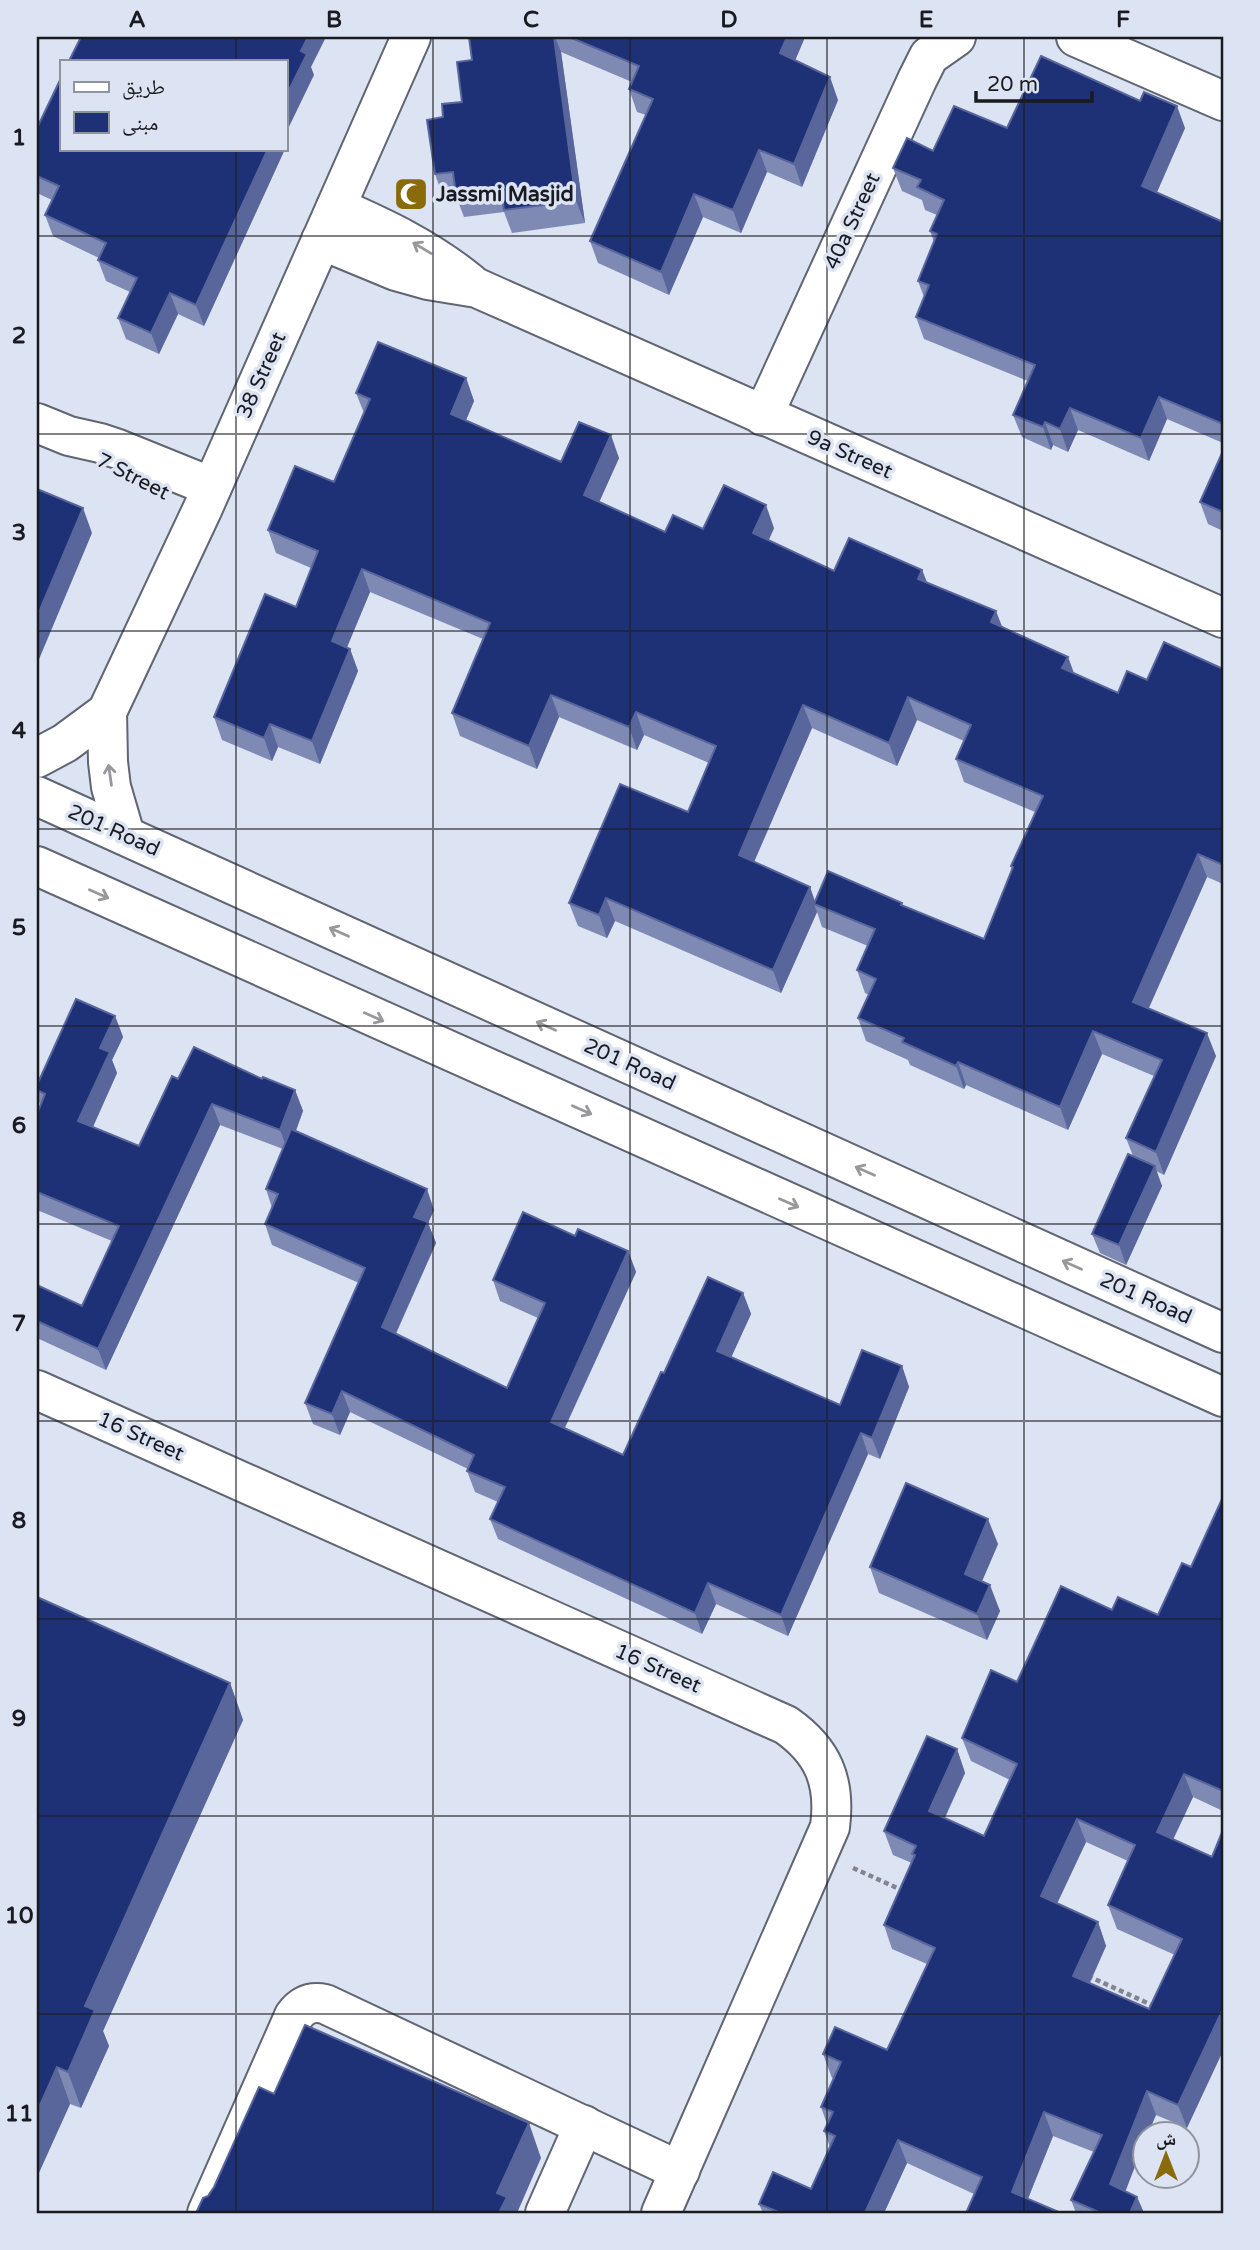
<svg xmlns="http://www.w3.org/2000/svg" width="1260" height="2250" font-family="'Varela Round','Noto Naskh Arabic',sans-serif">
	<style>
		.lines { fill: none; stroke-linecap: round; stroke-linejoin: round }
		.minor-casing { stroke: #606572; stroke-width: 42 }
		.path { stroke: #80858f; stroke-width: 4.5; stroke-dasharray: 5 3.5; stroke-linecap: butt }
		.minor { stroke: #fff; stroke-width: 38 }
		.wall { fill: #7e8ab4; fill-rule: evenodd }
		.shaded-wall { fill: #58669b }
		.building { fill: #1f3176; stroke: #58669b; stroke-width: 2; fill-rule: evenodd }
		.oneway { stroke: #98989b }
		.grid { fill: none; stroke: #191b21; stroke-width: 2; stroke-opacity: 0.55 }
		.labels { text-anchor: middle; stroke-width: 7; stroke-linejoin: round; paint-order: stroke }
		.poi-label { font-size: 21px; font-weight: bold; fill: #191b21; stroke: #dce3f2; text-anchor: start }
		.street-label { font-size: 21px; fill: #191b21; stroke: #dce3f2 }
		.neatline { fill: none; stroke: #191b21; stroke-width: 2.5 }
		.grid-label { font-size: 23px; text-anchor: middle; font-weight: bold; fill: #191b21 }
	</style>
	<rect width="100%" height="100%" fill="#dce3f2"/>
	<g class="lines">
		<g class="minor-casing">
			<g id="minor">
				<polyline points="1076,37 1223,101"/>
				<path d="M336,207C384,228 429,249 470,283"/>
				<polyline points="321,240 396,271 428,280 477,288 1223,618"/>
				<polyline points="763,416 917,80 929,56 956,37"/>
				<polyline points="37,423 69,436 100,443 118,449 212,487"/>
				<polyline points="37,758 65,743 107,712"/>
				<polyline points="37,796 1223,1333"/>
				<polyline points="125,835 111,787 108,762 107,712 202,510 411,37"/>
				<polyline points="37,866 1223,1397"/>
				<path d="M37,1390L786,1725C823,1751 836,1781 830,1827L661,2213"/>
				<path d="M207,2213L294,2016C302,2005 311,2001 325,2004L680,2171"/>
				<polyline points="545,2213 584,2125"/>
			</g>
		</g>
		<g class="path">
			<polyline points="853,1868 906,1892"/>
			<polyline points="1088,1976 1154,2006"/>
		</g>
		<use href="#minor" class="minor"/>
	</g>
	<g class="wall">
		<polygon points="469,37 805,37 795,60 838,100 802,187 767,172 741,233 703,217 669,295 598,263 590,241 646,115 637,112 629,89 632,82 561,52 585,223 512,233 504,212 464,217 456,196 443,197 435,174 443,117 462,102 472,60"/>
		<polygon points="37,128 61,149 285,149 204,326 178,314 159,354 126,339 118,318 130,292 106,281 98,260 99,258 53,236 45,215 52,200 37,193"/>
		<polygon points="1007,128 1185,128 1157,192 1223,222 1223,443 1167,419 1149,461 1078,430 1068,452 1053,445 1051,450 1022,437 1013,415 1028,381 924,339 916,317 924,297 918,281 934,242 930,231 937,215 925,210 922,200 902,191 893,168 933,151"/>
		<path d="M466,378L474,401L466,420L561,462L619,458L599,502L665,532L703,529L774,528L769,540L834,571L922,570L927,583L1002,627L1068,657L1074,673L1118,693L1147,680L1223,669V884L1207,877L1149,1008L1216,1056L1164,1175L1156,1171L1162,1186L1126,1265L1100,1253L1092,1234L1133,1156L1126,1138L1154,1076L1102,1054L1068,1130L966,1085L964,1089L910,1065L908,1060L866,1041L858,1018L869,995L865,993L857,970L868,946L822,927L817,912L781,993L615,921L607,938L578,926L569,903L688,812L709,763L644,735L637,750L559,717L537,769L460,736L452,713L483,639L370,592L347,647L350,649L358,671L320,764L278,747L272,761L222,740L214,717L296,607L311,568L276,553L268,530L334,482L364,413L356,393ZM917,720L964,741L956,759L964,782L1035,812L1011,866L1012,869L984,939L902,905L815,901L810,887L754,862L812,728L897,766Z"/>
		<polygon points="1223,451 1223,531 1208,524 1200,502"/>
		<polygon points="115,1016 123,1037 112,1060 117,1073 93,1127 139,1146 178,1079 262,1079 295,1090 303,1111 296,1131 434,1210 428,1223 436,1243 396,1334 507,1388 538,1318 500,1301 493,1280 575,1236 628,1251 636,1272 565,1428 623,1455 664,1373 743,1293 751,1314 731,1357 840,1405 902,1366 909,1387 880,1459 868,1454 788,1636 716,1604 702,1634 498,1539 490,1519 498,1502 475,1492 467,1471 468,1469 350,1412 340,1435 313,1424 305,1403 359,1283 272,1245 265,1224 272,1208 266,1189 283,1149 220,1125 106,1370 37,1338 37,1285 82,1306 112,1241 37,1210 37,1114 40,1105 37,1095 37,1085"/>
		<path d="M1223,1499V1811L1193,1797L1173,1840L1212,1857L1187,2128L1156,2115L1144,2134V2143L1125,2191L1137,2197L1144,2213H1076L1071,2200L1094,2152L1053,2136L1028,2199L974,2194L907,2163L884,2213H763L759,2204L811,2189L830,2147L824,2131L827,2124L821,2107L834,2079L832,2078L823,2054L887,2050L927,1964L892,1949L884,1925L912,1863L893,1855L884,1831L957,1749L965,1773L945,1818L984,1836L1010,1780L971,1761L962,1738L1017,1682L1112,1610L1158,1615L1191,1567ZM1086,1842L1128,1861L1108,1905L1117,1929L1175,1955L1149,2009L1090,1983L1106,1946L1098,1922L1057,1904Z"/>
		<polygon points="998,1544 982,1581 1000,1611 987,1640 879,1593 870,1567"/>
		<polygon points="37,1597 230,1683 243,1720 103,2031 109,2046 81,2108 70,2104 37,2177"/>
	</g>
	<g class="shaded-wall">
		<polygon points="308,37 326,37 311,67 314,75 285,135 285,98 301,51"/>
		<polygon points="554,37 555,37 561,52 585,223 576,201"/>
		<polygon points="787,37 805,37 789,75 780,53"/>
		<polygon points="830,77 838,100 802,187 794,164"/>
		<polygon points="1177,106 1185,128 1150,208 1142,186"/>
		<polygon points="268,149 285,149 204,326 196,305"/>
		<polygon points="759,150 767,172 741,233 733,210"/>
		<polygon points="694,194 703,217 669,295 661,272"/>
		<polygon points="170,293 178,314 159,354 151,333"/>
		<polygon points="466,378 474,401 459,437 451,414"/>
		<polygon points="1159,397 1167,419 1149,461 1141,438"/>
		<polygon points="1070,408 1078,430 1068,452 1060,429"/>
		<polygon points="1045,422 1053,445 1051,450 1043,427"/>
		<polygon points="611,435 619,458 592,518 584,495"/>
		<polygon points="766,505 774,528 761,556 753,533"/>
		<polygon points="83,508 92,533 37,664 37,617"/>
		<polygon points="362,569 370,592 340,664 332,641"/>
		<polygon points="922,570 931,592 918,579"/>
		<polygon points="996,611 1005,634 991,622"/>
		<polygon points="350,649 358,671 320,764 312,741"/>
		<polygon points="1068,657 1076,680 1062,668"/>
		<polygon points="551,695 559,717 537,769 529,746"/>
		<polygon points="908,697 917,720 897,766 889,743"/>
		<polygon points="803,705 812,728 747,878 739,855"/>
		<polygon points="636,712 644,735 637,750 629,727"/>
		<polygon points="270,724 278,747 272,761 264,738"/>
		<polygon points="1198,854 1207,877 1141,1025 1133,1002"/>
		<polygon points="810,887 816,905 814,904 817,912 781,993 773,970"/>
		<polygon points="606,898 615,921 607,938 599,915"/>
		<polygon points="115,1016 123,1037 112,1060 117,1073 86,1142 78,1121 100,1048"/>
		<polygon points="1093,1031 1102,1054 1068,1130 1060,1107"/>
		<polygon points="1207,1033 1216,1056 1164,1175 1156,1152"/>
		<polygon points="958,1062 966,1085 964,1089 956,1066"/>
		<polygon points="295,1090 303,1111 288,1151 280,1130"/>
		<polygon points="212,1104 220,1125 106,1370 98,1349"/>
		<polygon points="1155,1166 1162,1186 1126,1265 1119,1245"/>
		<polygon points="427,1189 434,1210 428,1223 436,1243 389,1348 382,1327 414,1217"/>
		<polygon points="628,1251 636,1272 558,1442 551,1422"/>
		<polygon points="743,1293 751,1314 725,1371 717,1351"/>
		<polygon points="902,1366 909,1387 880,1459 872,1438"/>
		<polygon points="342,1391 350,1412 340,1435 332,1414"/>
		<polygon points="861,1433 868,1454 788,1636 781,1615"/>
		<polygon points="988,1519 998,1544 974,1600 965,1574"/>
		<polygon points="708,1583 716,1604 702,1634 695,1613"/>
		<polygon points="990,1585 1000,1611 987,1640 977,1614"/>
		<polygon points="230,1683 243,1720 103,2031 109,2046 81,2108 68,2072 85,2006"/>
		<polygon points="957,1749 965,1773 937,1834 929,1811"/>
		<polygon points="1184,1774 1193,1797 1165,1856 1157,1832"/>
		<polygon points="1077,1819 1086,1842 1049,1920 1041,1896"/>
		<polygon points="1098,1922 1106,1946 1082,1999 1073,1976"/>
		<polygon points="1223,2009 1223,2051 1187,2128 1178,2105"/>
		<polygon points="57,2067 70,2104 37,2177 37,2112"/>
		<polygon points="1147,2091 1156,2115 1148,2134 1144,2134 1144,2143 1119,2208 1110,2184"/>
		<polygon points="1044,2112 1053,2136 1022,2213 1012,2192"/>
		<polygon points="529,2123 541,2158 517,2213 499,2213 497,2193"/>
		<polygon points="898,2140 907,2163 884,2213 865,2213"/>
		<polygon points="1137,2197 1144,2213 1130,2213"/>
	</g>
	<g class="building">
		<polygon points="81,37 308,37 301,51 307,54 285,98 285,61 69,61"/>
		<polygon points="469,37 554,37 576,201 504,210 501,189 456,195 453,172 435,174 427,120 443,117 442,104 462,102 457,62 472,60"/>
		<polygon points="569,37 787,37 780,53 830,77 794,164 759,150 733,210 694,194 661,272 590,241 653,99 629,89 639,66"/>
		<polygon points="1041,56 1140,101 1144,92 1177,106 1142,186 1223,222 1223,424 1159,397 1141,438 1070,408 1060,429 1045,422 1043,427 1013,415 1035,365 916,317 929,285 918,281 937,234 930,231 944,200 917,187 921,180 893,168 907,138 933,151 954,106 1007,128"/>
		<polygon points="61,78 61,149 268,149 196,305 170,293 151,333 118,318 137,278 98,260 106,243 45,215 59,186 37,176 37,128"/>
		<polygon points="378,342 466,378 451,414 561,462 579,422 611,435 584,495 665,532 673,515 703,529 724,485 766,505 753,533 834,571 849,538 922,570 918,579 996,611 991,622 1068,657 1062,668 1118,693 1127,671 1147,680 1164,642 1223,669 1223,865 1198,854 1133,1002 1207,1033 1156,1152 1126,1138 1162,1060 1093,1031 1060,1107 958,1062 956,1066 902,1042 904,1038 858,1018 876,979 857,970 875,929 814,904 828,871 902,903 901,905 984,939 1013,867 1011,866 1043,796 956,759 971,725 908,697 889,743 803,705 739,855 810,887 773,970 606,898 599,915 569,903 620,784 688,812 716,746 636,712 629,727 551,695 529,746 452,713 490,623 362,569 332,641 350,649 312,741 270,724 264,738 214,717 265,594 296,607 318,551 268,530 295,466 334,482 370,399 356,393"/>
		<polygon points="1223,451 1223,512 1200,502"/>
		<polygon points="37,489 83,508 37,617"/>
		<polygon points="76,999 115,1016 100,1048 110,1052 78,1121 139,1146 172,1076 178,1079 194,1047 262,1079 263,1077 295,1090 280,1130 212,1104 98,1349 37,1321 37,1285 82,1306 119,1226 37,1192 37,1114 45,1094 37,1090 37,1085"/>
		<polygon points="291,1129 427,1189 414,1217 428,1222 382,1327 507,1388 545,1303 493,1280 523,1212 575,1236 578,1229 628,1251 551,1422 623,1455 661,1372 664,1373 708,1277 743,1293 717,1351 840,1405 862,1350 902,1366 872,1438 861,1433 781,1615 708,1583 695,1613 490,1519 505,1487 467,1471 474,1455 342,1391 332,1414 305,1403 365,1268 265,1224 278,1194 266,1189"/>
		<polygon points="1128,1154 1155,1166 1119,1245 1092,1234"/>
		<polygon points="906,1483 988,1519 965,1574 990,1585 977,1614 870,1567"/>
		<path d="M1222,1499H1223V1791L1184,1774L1157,1832L1212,1857L1223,1830V2009L1178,2105L1147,2091L1110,2184L1137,2197L1130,2213H1101L1071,2200L1102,2135L1044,2112L1012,2192L1061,2213H966L982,2177L898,2140L865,2213H781L759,2204L773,2172L811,2189L835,2136L824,2131L833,2112L821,2107L841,2062L823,2054L835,2027L887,2050L935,1948L884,1925L915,1855L912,1854L916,1846L884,1831L927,1736L957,1749L929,1811L984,1836L1017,1764L962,1738L991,1670L1017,1682L1061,1586L1112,1610L1118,1597L1158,1615L1182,1563L1191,1567ZM1077,1819L1135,1845L1108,1905L1182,1939L1149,2009L1073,1976L1098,1922L1041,1896Z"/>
		<polygon points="37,1597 230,1683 85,2006 95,2010 68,2072 57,2067 37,2112"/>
		<polygon points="305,2025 529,2123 497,2193 507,2197 499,2213 196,2213 203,2198 208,2196 214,2187 259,2087 274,2094"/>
	</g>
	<defs><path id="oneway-shaft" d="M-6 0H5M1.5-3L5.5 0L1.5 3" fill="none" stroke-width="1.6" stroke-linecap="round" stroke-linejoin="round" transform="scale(1.75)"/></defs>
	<g class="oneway">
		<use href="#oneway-shaft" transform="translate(422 248) rotate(-149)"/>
		<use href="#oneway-shaft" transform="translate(110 775) rotate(-98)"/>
		<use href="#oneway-shaft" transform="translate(99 894) rotate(24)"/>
		<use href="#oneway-shaft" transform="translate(339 932) rotate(-156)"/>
		<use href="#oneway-shaft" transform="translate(374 1017) rotate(24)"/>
		<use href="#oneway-shaft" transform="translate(546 1026) rotate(-156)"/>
		<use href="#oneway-shaft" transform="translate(582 1110) rotate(24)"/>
		<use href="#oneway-shaft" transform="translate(865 1171) rotate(-156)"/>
		<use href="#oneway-shaft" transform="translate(789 1203) rotate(24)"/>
		<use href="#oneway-shaft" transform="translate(1072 1265) rotate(-156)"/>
	</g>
	<path class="grid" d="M236,37V61M433,37V2213M630,37V2213M827,37V2213M1024,37V2213M236,149V2213M37,236H1223M37,434H1223M37,631H1223M37,829H1223M37,1026H1223M37,1224H1223M37,1421H1223M37,1619H1223M37,1816H1223M37,2014H1223"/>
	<defs>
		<g id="mosque-square" transform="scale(1.75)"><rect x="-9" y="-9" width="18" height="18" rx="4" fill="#8a6b0b" stroke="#dce3f2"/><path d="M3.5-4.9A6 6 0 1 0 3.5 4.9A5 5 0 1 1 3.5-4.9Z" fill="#fff"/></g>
	</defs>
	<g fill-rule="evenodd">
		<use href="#mosque-square" x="411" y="194"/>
	</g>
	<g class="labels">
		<g class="poi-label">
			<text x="436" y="201">Jassmi Masjid</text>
		</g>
		<g class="street-label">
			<text transform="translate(852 221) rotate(-65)" y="7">40a Street</text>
			<text transform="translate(261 375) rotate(-66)" y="7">38 Street</text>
			<text transform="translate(850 454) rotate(24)" y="7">9a Street</text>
			<text transform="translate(133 476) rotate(27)" y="7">7 Street</text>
			<text transform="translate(114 830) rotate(24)" y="7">201 Road</text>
			<text transform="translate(630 1064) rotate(24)" y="7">201 Road</text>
			<text transform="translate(1146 1298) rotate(24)" y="7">201 Road</text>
			<text transform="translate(141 1436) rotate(24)" y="7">16 Street</text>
			<text transform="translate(658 1668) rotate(24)" y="7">16 Street</text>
		</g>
	</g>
	<rect width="1260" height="2250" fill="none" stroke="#dce3f2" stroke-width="77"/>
	<rect x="60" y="60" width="228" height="91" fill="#dce3f2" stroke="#8e939e" stroke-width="2"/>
	<rect x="74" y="82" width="35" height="10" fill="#ffffff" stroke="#8e939e" stroke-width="2"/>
	<text x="122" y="94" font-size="21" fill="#191b21">طريق</text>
	<rect x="74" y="112" width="35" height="21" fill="#1f3176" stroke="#8e939e" stroke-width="2"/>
	<text x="122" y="130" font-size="21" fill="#191b21">مبنى</text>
	<g transform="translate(1166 2155)"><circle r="33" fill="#dce3f2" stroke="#8e939e" stroke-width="2"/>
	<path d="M0-5L12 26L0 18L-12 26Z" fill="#8a6b0b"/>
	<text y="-10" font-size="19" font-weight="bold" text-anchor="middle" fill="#191b21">ش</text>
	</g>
	<path d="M976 91v10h116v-10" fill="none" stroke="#191b21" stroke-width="3.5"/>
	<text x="987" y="91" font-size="21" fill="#191b21" stroke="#dce3f2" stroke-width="5" paint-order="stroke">20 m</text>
	<rect x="38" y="38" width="1184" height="2174" class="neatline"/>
	<g class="grid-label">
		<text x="137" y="27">A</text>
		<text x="334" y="27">B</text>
		<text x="531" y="27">C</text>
		<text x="729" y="27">D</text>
		<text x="926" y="27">E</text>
		<text x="1123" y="27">F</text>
		<text x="19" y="145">1</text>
		<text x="19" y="343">2</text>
		<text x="19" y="540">3</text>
		<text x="19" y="738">4</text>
		<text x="19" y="935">5</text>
		<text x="19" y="1133">6</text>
		<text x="19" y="1331">7</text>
		<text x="19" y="1528">8</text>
		<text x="19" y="1726">9</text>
		<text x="19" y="1923">10</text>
		<text x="19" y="2121">11</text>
	</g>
</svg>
